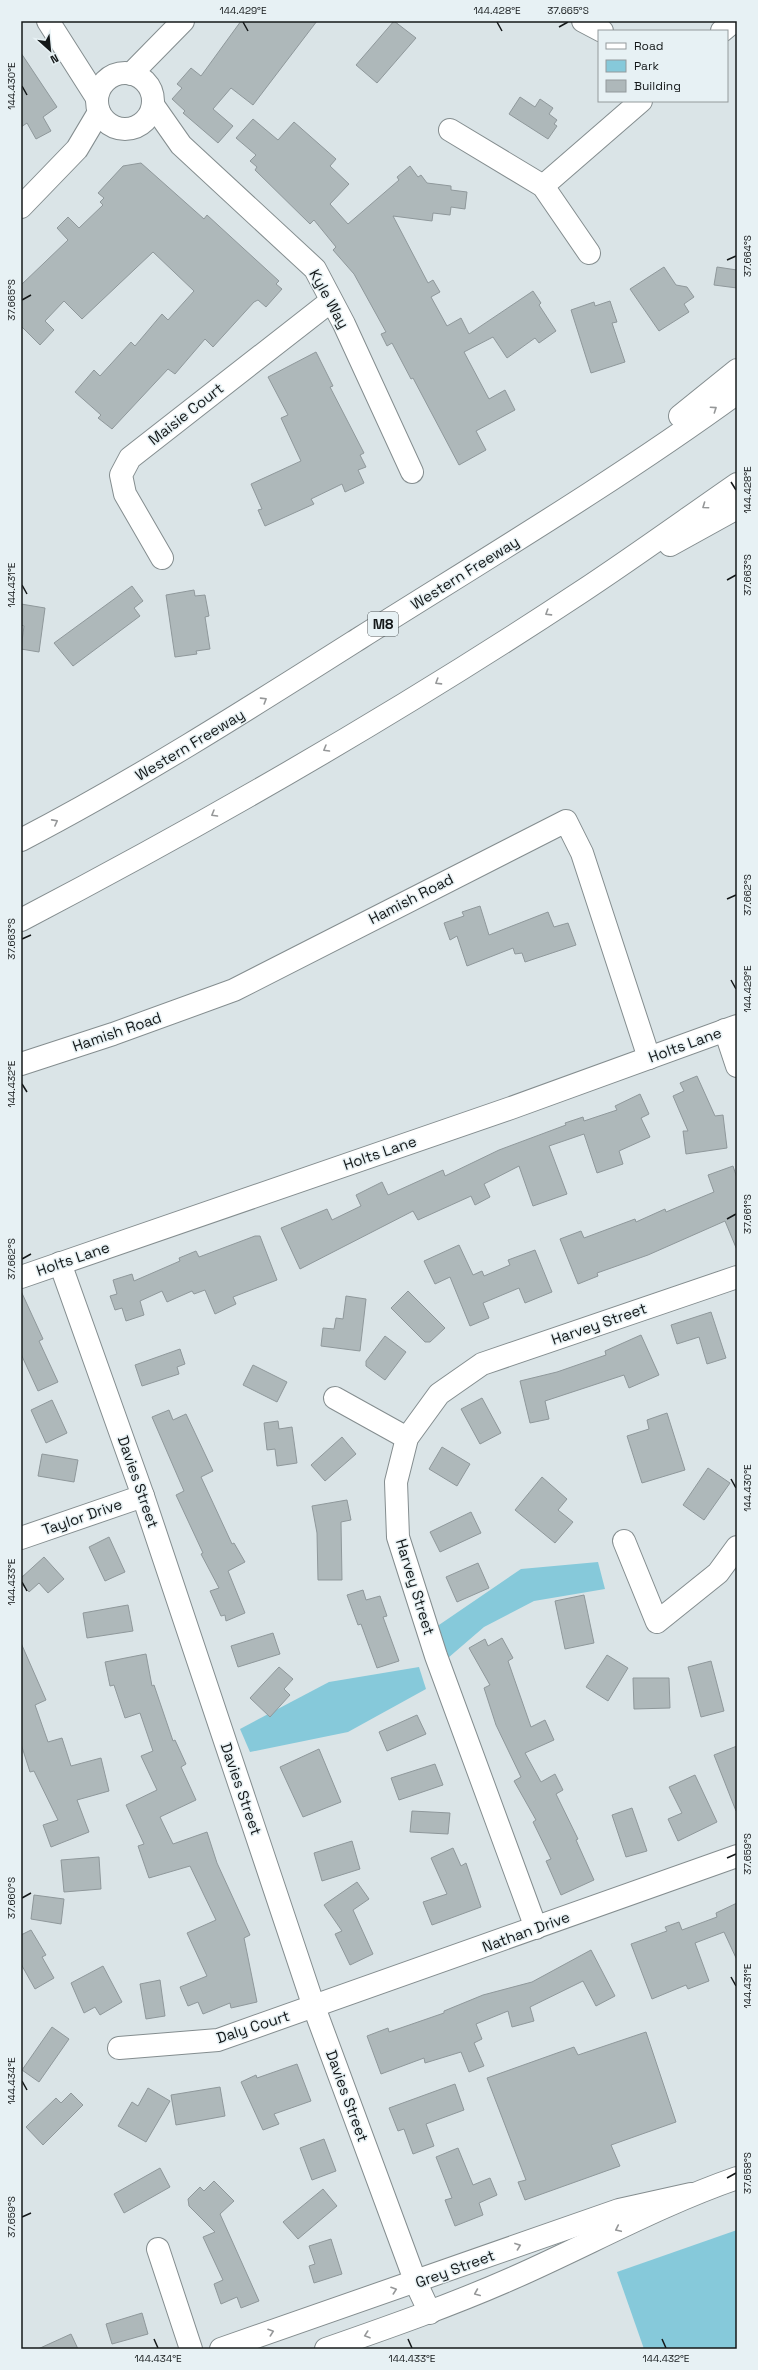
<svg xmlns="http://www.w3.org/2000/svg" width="758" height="2370" font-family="'Space Grotesk',sans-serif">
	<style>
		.green { fill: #86c9da }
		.building { fill: #aeb8ba; stroke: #8f989b }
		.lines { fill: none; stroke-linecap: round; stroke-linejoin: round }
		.minor-casing { stroke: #848d8f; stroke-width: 24 }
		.highway-casing { stroke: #848d8f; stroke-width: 24 }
		.minor { stroke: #fff; stroke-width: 22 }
		.highway { stroke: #fff; stroke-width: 22 }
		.oneway { stroke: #959798 }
		.ticks { fill: none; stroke: #141819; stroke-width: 1.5 }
		.labels { text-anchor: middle; stroke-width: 3; stroke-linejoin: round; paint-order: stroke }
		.shield { fill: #e7f1f4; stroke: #53595b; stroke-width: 1 }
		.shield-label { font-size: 14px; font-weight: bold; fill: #141819 }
		.street-label { font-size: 15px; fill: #141819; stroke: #e7f1f4 }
		.neatline { fill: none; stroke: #141819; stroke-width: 1.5 }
		.ticks-label { font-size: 10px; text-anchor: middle; fill: #141819 }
	</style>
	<rect width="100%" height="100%" fill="#dae4e7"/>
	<g class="green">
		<polygon points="598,1562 605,1589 534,1601 484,1627 448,1658 436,1627 521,1569"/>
		<polygon points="419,1667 426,1689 348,1732 250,1752 240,1729 329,1682"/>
		<polygon points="737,2230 737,2349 644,2349 617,2272"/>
	</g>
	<g class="building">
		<polygon points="241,21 317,21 253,105 231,88 213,109 233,126 218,143 183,113 185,111 172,99 182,88 177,84 191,68 201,76"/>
		<polygon points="394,21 416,38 377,83 356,65"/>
		<polygon points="21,53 57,107 43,117 51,131 36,139 27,123 21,127"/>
		<polygon points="520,97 535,107 540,99 553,108 549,114 557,120 554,124 557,126 548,139 509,114"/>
		<polygon points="253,119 278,140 294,122 336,159 330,166 349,184 330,204 348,224 399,180 397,177 410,166 418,177 421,175 427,183 451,186 451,190 467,192 465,209 451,207 450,215 433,213 432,221 393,216 428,283 433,280 440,292 431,297 447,326 461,318 469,334 533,291 541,303 539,305 556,331 539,343 535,338 507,358 493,337 464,352 489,399 505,390 515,410 476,431 486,450 459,465 413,378 411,379 392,343 387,346 381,334 386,332 354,274 333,250 336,247 314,220 310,224 255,170 257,167 250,161 256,155 236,138"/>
		<polygon points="141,163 204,219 207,215 279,281 276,284 282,289 266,307 258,300 254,302 213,347 205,339 175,374 168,369 112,429 98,418 101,415 75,392 94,370 100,376 131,342 135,346 162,314 168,320 194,291 153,252 82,319 64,301 45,321 54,330 40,345 21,326 21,285 68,240 57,228 68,217 79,228 103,205 100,202 104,198 98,193 123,166"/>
		<polygon points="664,267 676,285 687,287 694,297 684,304 689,312 659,331 630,289"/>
		<polygon points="717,267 737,270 737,288 714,285"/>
		<polygon points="610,301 617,322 612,323 625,362 591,373 571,310 594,302 595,306"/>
		<polygon points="316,352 333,386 330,387 364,453 360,455 366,467 358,470 364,483 345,492 342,484 311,499 314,504 265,526 258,510 262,509 251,484 301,461 281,418 288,415 268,377"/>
		<polygon points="132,586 143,601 134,608 140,616 73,666 54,643"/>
		<polygon points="194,590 195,596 205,595 209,616 205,617 210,649 196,651 197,654 175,657 166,595"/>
		<polygon points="21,604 45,608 39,652 21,649 24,626 21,625"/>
		<polygon points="480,906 489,935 548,912 554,927 568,923 576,945 525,962 522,953 515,954 513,948 467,966 457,936 450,940 444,923 464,916 462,912"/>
		<polygon points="697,1076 715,1116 723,1115 727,1148 686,1154 683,1131 688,1131 673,1096 684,1091 680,1083"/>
		<polygon points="640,1094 649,1114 641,1118 650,1137 619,1151 623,1164 597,1173 584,1134 549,1146 567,1194 533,1206 519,1166 484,1184 490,1197 475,1205 471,1196 418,1220 413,1211 300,1269 281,1228 327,1209 332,1220 361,1206 356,1195 382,1182 388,1195 443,1170 445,1176 499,1150 566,1125 565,1123 583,1117 584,1121 617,1110 615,1106"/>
		<polygon points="733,1166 737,1178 737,1250 725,1221 648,1255 597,1273 598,1276 578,1284 560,1239 581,1231 584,1238 635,1219 636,1222 665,1209 666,1212 714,1192 708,1175"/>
		<polygon points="255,1236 260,1236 277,1280 233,1297 236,1304 215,1314 205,1290 194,1294 192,1291 167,1302 162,1291 140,1301 144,1315 126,1321 122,1308 115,1310 110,1296 117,1294 113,1280 132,1274 134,1281 180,1261 179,1258 196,1251 199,1257"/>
		<polygon points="459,1245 473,1275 482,1271 484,1276 510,1265 508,1260 535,1250 552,1292 525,1303 519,1288 483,1303 489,1318 470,1326 450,1277 435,1284 424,1261"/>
		<polygon points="21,1291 43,1339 39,1341 58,1382 38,1391 21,1354"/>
		<polygon points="408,1291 445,1328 430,1342 425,1342 391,1308"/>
		<polygon points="346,1296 366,1299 360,1351 321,1346 323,1328 334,1329 336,1318 343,1319"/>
		<polygon points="711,1312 726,1358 707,1364 699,1337 677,1344 671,1325"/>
		<polygon points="641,1335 659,1375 629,1388 624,1375 545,1401 549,1419 530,1423 520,1381 557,1372 606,1355 605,1351"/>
		<polygon points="385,1336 406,1352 385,1380 366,1366 366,1361"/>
		<polygon points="180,1349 185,1364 177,1367 179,1374 142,1386 135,1365"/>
		<polygon points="253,1365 287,1382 277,1402 243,1385"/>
		<polygon points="482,1398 501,1433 480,1444 461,1409"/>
		<polygon points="52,1400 67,1433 46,1443 31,1410"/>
		<polygon points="169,1410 173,1420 186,1414 213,1471 201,1477 232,1544 234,1543 245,1562 228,1571 245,1613 226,1621 225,1615 221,1616 210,1591 219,1588 201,1554 203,1553 176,1495 184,1491 152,1417"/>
		<polygon points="667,1413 685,1470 642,1483 627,1436 649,1429 647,1420"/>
		<polygon points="278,1421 279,1429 292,1427 297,1463 277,1466 275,1449 267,1450 264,1423"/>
		<polygon points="342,1437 356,1454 325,1481 311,1465"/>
		<polygon points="442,1447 470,1464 457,1486 429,1469"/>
		<polygon points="42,1454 78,1460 74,1482 38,1476"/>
		<polygon points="708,1468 730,1483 704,1520 683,1505"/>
		<polygon points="542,1477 567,1499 558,1510 573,1522 555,1543 515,1510"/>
		<polygon points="347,1500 351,1520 341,1522 342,1580 318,1580 317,1533 312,1506"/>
		<polygon points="471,1512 481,1533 440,1552 430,1532"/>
		<polygon points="109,1537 125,1572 105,1581 89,1547"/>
		<polygon points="44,1557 64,1579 48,1593 39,1583 29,1592 21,1583 21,1578"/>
		<polygon points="478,1563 489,1588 457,1602 446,1577"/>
		<polygon points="363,1590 366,1600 380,1596 387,1616 383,1617 399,1661 377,1668 361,1624 358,1625 347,1595"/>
		<polygon points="584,1595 594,1643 565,1649 555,1601"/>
		<polygon points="128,1605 133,1631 87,1638 83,1613"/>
		<polygon points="273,1633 280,1654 238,1667 231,1646"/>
		<polygon points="502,1638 513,1658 508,1661 531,1727 545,1720 554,1740 525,1753 541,1782 555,1774 563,1790 556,1794 578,1839 576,1840 594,1880 561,1895 546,1861 551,1859 533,1822 536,1820 514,1781 521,1777 496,1725 484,1688 490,1685 469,1648 485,1639 488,1646"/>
		<polygon points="21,1643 46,1700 35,1705 48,1742 62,1738 71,1766 101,1758 109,1791 77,1800 89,1832 51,1847 43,1825 58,1820 34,1771 30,1772 21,1744"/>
		<polygon points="146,1654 152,1686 154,1685 173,1741 175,1740 186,1764 181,1767 196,1800 160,1817 173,1844 207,1832 217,1863 250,1935 244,1938 257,2002 231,2008 230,2003 203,2014 198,2002 188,2006 180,1987 207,1976 187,1933 216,1920 190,1866 149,1878 138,1846 144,1844 126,1805 157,1790 141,1756 153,1751 140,1713 125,1718 114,1685 110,1686 105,1662"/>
		<polygon points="607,1655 628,1668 608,1701 586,1687"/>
		<polygon points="711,1661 724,1711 701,1717 688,1667"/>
		<polygon points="279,1667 293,1679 284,1689 290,1695 270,1717 250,1698"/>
		<polygon points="633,1678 669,1678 670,1708 634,1709"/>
		<polygon points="417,1715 426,1734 387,1751 379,1732"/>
		<polygon points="737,1746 737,1810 736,1811 714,1755"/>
		<polygon points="319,1749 341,1802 303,1817 280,1767"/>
		<polygon points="435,1764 443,1785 399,1800 391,1778"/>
		<polygon points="695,1775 717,1822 678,1841 668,1819 682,1813 669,1787"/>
		<polygon points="632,1808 647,1851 626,1857 612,1815"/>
		<polygon points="412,1811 450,1813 448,1834 410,1832"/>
		<polygon points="352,1841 360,1869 322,1881 314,1853"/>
		<polygon points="453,1848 461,1866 466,1863 481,1907 432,1925 423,1902 447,1894 431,1858"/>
		<polygon points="99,1857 101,1889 64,1892 61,1860"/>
		<polygon points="357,1882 369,1899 353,1910 373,1954 350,1965 335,1934 342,1931 324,1905"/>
		<polygon points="34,1895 64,1899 61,1924 31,1919"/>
		<polygon points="737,1903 737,1960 724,1932 695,1943 709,1981 688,1989 686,1985 652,1999 631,1944 667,1931 665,1927 679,1922 682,1930 717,1917 716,1913"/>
		<polygon points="31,1930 46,1955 42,1957 54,1978 35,1989 21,1964 21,1935"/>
		<polygon points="591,1950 615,1996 596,2006 583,1981 530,2007 534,2021 512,2027 508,2011 476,2024 482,2039 474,2043 484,2066 469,2072 461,2052 425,2063 424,2058 381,2074 367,2036 388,2028 389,2032 444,2013 444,2011 483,1995 532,1982"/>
		<polygon points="103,1966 122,2002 100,2015 95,2007 84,2013 71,1983"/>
		<polygon points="160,1980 165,2016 146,2019 140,1984"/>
		<polygon points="52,2027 69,2039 39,2082 22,2070"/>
		<polygon points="646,2032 676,2122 611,2145 620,2166 525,2200 518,2182 526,2180 487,2078 574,2047 578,2055"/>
		<polygon points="297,2064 311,2101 274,2114 279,2124 263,2130 241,2082 256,2075 257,2078"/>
		<polygon points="455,2084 464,2110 426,2124 434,2146 413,2154 404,2129 398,2131 389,2108"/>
		<polygon points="220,2087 225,2116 176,2125 171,2095"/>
		<polygon points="148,2088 170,2101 146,2142 118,2126 132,2102 138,2106"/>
		<polygon points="71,2093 83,2105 43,2145 26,2127 56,2098 61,2103"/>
		<polygon points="324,2139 336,2171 312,2180 300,2148"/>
		<polygon points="458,2148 473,2185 490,2178 497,2195 479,2203 483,2215 455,2226 445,2200 452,2198 436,2157"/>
		<polygon points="160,2168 170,2187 124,2213 114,2194"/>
		<polygon points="214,2181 234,2201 220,2214 259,2301 241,2308 237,2297 221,2304 214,2284 223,2280 203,2237 215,2232 189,2206 188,2199 200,2187 204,2191"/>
		<polygon points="323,2189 337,2206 298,2239 283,2222"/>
		<polygon points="331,2239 342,2274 314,2283 309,2266 315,2264 309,2246"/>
		<polygon points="142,2313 148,2334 112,2344 106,2324"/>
		<polygon points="71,2334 78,2349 38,2349"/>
	</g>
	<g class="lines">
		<g class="minor-casing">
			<g id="minor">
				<polyline points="48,21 97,98"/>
				<polyline points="583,21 602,31"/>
				<polyline points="722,31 734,21"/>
				<circle cx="125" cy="101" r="28"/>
				<polyline points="131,74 183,21"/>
				<polyline points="153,105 181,145 315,269 344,324 412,472"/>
				<polyline points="450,130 543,186 589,253"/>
				<polyline points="543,186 641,101"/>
				<polyline points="21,207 77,149 99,112"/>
				<polyline points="162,558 125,494 121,475 130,458 331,301"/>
				<polyline points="725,1030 737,1066"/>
				<polyline points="21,1064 113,1034 234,990 566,821 582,853 649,1058"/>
				<polyline points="60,1263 143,1496 314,2007 416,2283 430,2313"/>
				<polyline points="21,1277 511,1108 737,1026"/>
				<polyline points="335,1398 407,1438"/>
				<polyline points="21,1538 143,1496"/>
				<polyline points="624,1541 657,1622 718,1573 737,1547"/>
				<polyline points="536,1928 436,1656 398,1537 396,1482 407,1438 439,1394 482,1364 737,1277"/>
				<polyline points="119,2048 218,2040 737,1856"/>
				<polyline points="158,2249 191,2349"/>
				<polyline points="221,2349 619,2210 691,2194"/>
				<path d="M326,2349C389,2327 452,2305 513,2278C588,2245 659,2205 737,2178"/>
			</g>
		</g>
		<g class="highway-casing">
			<g id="highway">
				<polyline points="680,416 737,370"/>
				<polyline points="670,545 737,508"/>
				<path d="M21,840C138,779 248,709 360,638C487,558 616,481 737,393"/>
				<path d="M21,920C212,820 401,711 581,592C634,557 685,520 737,484"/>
			</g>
		</g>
		<use href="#minor" class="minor"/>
		<use href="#highway" class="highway"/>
	</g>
	<defs><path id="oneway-chevron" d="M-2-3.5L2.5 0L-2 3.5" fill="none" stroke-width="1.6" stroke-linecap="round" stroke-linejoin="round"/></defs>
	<g class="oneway">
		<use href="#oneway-chevron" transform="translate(714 409) rotate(-34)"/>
		<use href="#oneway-chevron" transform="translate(705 506) rotate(145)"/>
		<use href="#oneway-chevron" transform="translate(548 613) rotate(148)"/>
		<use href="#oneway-chevron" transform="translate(438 682) rotate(148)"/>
		<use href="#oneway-chevron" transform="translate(264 700) rotate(-32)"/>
		<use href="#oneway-chevron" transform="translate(326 749) rotate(150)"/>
		<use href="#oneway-chevron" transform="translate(214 814) rotate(150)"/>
		<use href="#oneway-chevron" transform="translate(55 822) rotate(-28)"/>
		<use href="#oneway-chevron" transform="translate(618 2229) rotate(155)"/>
		<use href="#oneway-chevron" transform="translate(518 2246) rotate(-20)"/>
		<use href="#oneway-chevron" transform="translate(394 2290) rotate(-19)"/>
		<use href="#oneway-chevron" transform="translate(477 2293) rotate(157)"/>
		<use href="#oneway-chevron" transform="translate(271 2332) rotate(-19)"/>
		<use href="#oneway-chevron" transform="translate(367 2335) rotate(161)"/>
	</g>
	<path class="ticks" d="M243,22L248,31M497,22L502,31M559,27L568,22M22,86L27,95M727,260L736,256M22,300L31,295M731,482L736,490M727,580L736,575M22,585L27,594M727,899L736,895M22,939L31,935M731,980L736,989M22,1084L27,1092M727,1219L736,1214M22,1259L31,1254M731,1479L736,1488M22,1582L27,1591M727,1858L736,1854M22,1898L31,1893M731,1977L736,1986M22,2081L27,2090M727,2178L736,2173M22,2217L31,2213M154,2339L158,2348M408,2339L412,2348M662,2339L666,2348"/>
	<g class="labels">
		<rect class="shield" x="368" y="612" width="30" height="24" rx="3"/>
		<g class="shield-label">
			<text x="383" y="629">M8</text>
		</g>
		<g class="street-label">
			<text transform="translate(329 299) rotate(61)" y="5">Kyle Way</text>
			<text transform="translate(186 414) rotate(-38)" y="5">Maisie Court</text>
			<text transform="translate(465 573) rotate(-32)" y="5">Western Freeway</text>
			<text transform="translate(190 745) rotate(-31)" y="5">Western Freeway</text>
			<text transform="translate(411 899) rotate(-27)" y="5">Hamish Road</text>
			<text transform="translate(117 1032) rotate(-19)" y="5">Hamish Road</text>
			<text transform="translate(685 1045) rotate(-20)" y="5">Holts Lane</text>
			<text transform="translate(380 1153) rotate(-19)" y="5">Holts Lane</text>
			<text transform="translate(73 1259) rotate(-19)" y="5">Holts Lane</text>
			<text transform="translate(599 1324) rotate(-19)" y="5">Harvey Street</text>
			<text transform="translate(138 1482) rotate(71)" y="5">Davies Street</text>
			<text transform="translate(82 1517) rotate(-19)" y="5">Taylor Drive</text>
			<text transform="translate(415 1587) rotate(73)" y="5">Harvey Street</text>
			<text transform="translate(241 1789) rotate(71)" y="5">Davies Street</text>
			<text transform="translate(526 1932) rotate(-20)" y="5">Nathan Drive</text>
			<text transform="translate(253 2027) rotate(-18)" y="5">Daly Court</text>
			<text transform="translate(347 2096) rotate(70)" y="5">Davies Street</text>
			<text transform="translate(455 2269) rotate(-20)" y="5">Grey Street</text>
		</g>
	</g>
	<rect width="758" height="2370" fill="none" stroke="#e7f1f4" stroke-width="44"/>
	<rect x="598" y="30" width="130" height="72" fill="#e7f1f4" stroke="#939a9c"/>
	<rect x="606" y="43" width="20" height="6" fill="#ffffff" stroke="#939a9c"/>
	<text x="634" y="50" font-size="12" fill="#141819">Road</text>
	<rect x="606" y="60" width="20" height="12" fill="#86c9da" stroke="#939a9c"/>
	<text x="634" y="70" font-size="12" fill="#141819">Park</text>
	<rect x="606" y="80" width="20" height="12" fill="#aeb8ba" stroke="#939a9c"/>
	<text x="634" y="90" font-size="12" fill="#141819">Building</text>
	<g transform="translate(50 50) rotate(153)" stroke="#e7f1f4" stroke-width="3" paint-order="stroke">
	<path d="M0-3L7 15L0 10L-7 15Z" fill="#141819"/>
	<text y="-6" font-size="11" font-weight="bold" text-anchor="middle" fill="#141819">N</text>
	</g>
	<rect x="22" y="22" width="714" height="2326" class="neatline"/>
	<g class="ticks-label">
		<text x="243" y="14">144.429°E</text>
		<text x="497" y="14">144.428°E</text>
		<text x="568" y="14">37.665°S</text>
		<text transform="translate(11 86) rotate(-90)" y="4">144.430°E</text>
		<text transform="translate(747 256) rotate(-90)" y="4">37.664°S</text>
		<text transform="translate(11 300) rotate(-90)" y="4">37.665°S</text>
		<text transform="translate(747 490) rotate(-90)" y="4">144.428°E</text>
		<text transform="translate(747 575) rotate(-90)" y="4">37.663°S</text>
		<text transform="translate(11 585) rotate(-90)" y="4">144.431°E</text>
		<text transform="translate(747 895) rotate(-90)" y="4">37.662°S</text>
		<text transform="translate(11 939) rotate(-90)" y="4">37.663°S</text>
		<text transform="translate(747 989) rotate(-90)" y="4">144.429°E</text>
		<text transform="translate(11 1084) rotate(-90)" y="4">144.432°E</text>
		<text transform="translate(747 1214) rotate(-90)" y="4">37.661°S</text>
		<text transform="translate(11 1259) rotate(-90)" y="4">37.662°S</text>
		<text transform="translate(747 1488) rotate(-90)" y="4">144.430°E</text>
		<text transform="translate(11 1582) rotate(-90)" y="4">144.433°E</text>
		<text transform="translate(747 1854) rotate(-90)" y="4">37.659°S</text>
		<text transform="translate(11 1898) rotate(-90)" y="4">37.660°S</text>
		<text transform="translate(747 1986) rotate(-90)" y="4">144.431°E</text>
		<text transform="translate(11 2081) rotate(-90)" y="4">144.434°E</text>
		<text transform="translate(747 2173) rotate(-90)" y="4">37.658°S</text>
		<text transform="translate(11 2217) rotate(-90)" y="4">37.659°S</text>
		<text x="158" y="2362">144.434°E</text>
		<text x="412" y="2362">144.433°E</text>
		<text x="666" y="2362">144.432°E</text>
	</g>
</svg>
